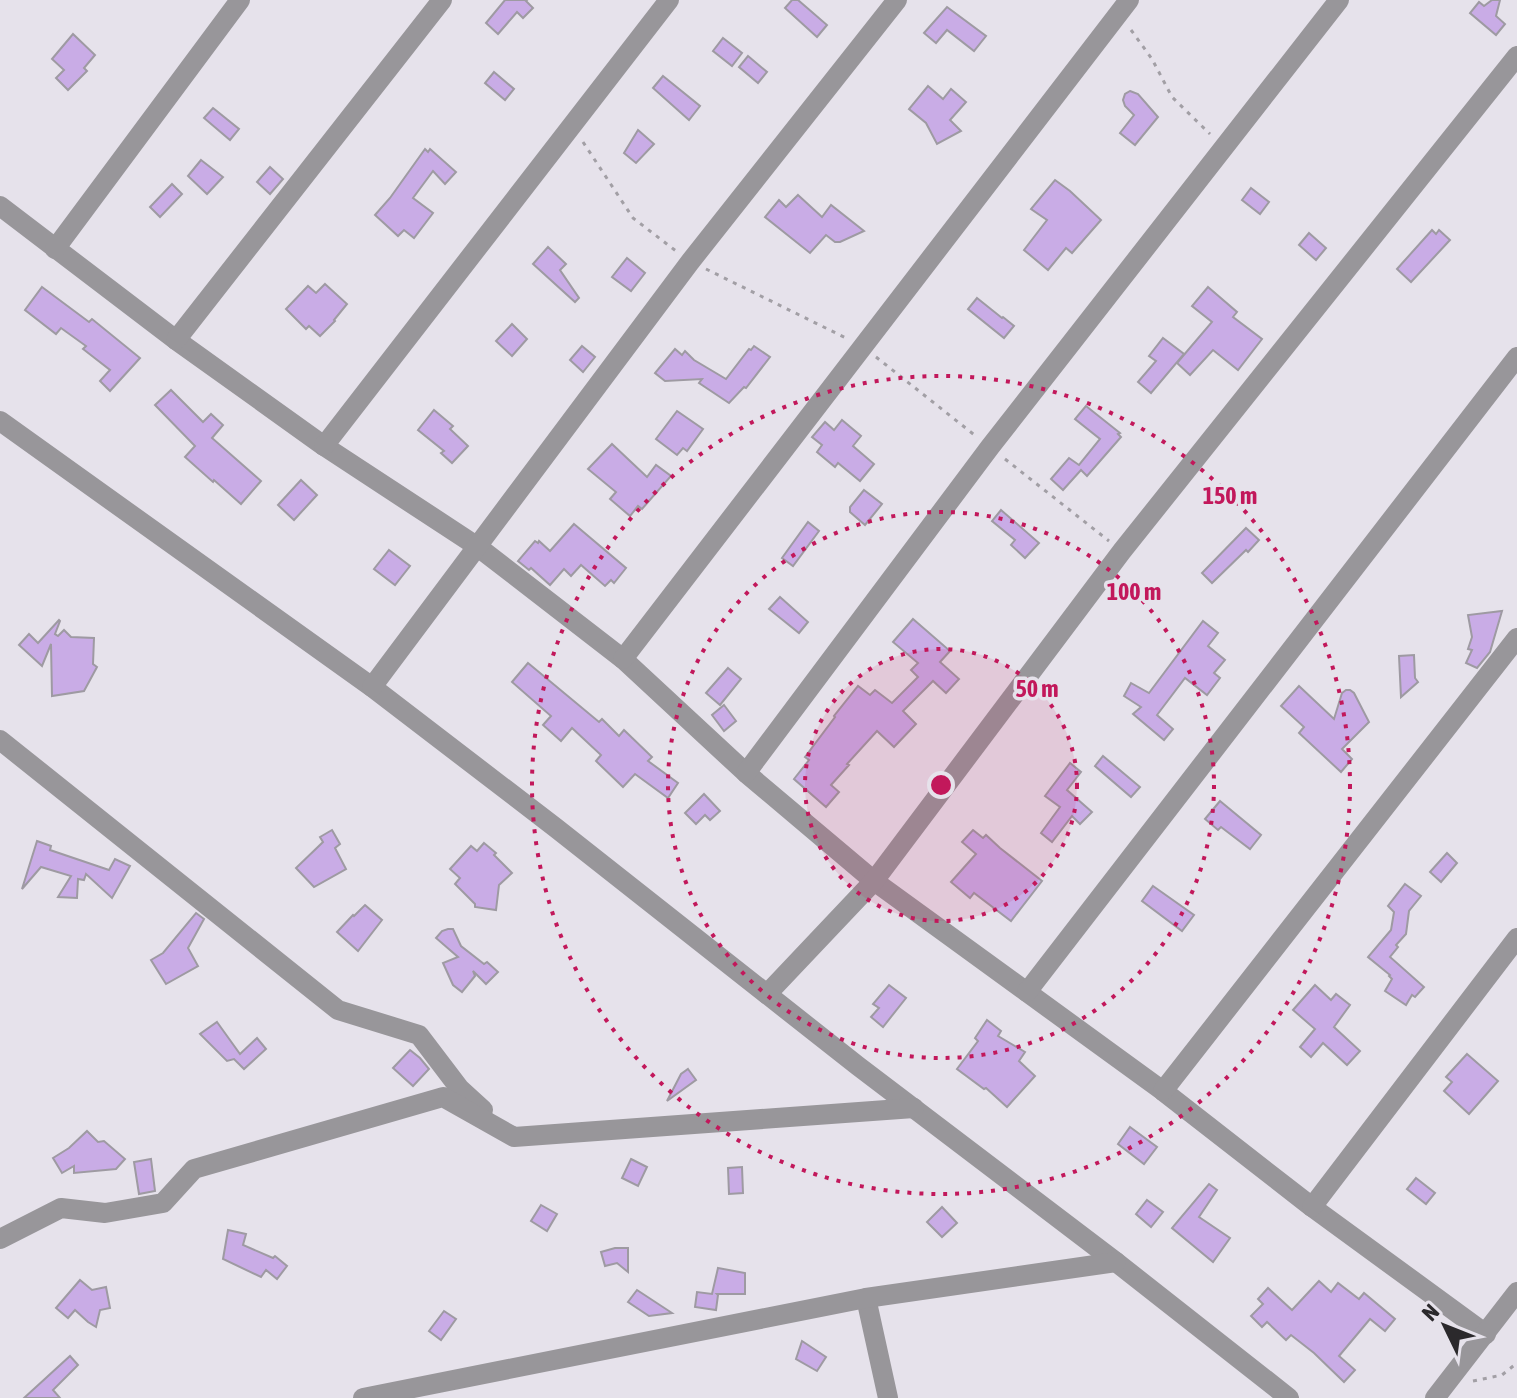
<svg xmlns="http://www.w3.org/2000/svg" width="1517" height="1398" font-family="'Asap Condensed',sans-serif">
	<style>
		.building { fill: #c9ace6; stroke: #9e9aa2; stroke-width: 2 }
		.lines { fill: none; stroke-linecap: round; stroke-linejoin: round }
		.path { stroke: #a29fa5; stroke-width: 3; stroke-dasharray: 4 6; stroke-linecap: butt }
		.minor { stroke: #98969a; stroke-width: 20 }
		.ring { fill: none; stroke: #c2185b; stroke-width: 4; stroke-dasharray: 4 8 }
		.centre { fill: #c2185b; stroke: #e6e2eb; stroke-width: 4 }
		.ring-label { font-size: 24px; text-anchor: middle; font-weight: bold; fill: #c2185b; stroke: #e6e2eb; stroke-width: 7; stroke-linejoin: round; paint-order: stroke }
	</style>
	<rect width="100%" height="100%" fill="#e6e2eb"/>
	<g class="building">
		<polygon points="505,0 527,0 526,1 533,8 523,18 517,12 498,34 486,23"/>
		<polygon points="792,0 798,0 827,25 817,37 785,8"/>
		<polygon points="1492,0 1500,0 1496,16 1505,24 1496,35 1470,13 1479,2 1484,6"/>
		<polygon points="947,7 986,36 974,51 947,30 936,43 924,33"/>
		<polygon points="73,34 95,55 84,68 87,71 68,90 56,78 64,70 52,59"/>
		<polygon points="723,38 742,53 732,66 713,51"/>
		<polygon points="748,56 767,72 758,83 739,67"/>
		<polygon points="494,72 514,89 505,100 485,83"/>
		<polygon points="663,76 700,106 689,120 653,88"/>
		<polygon points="928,86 943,99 951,89 966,102 950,120 961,131 937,144 926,123 909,109"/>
		<polygon points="1130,91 1138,94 1158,117 1135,145 1120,133 1134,115 1125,106 1123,100 1125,94"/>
		<polygon points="213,108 239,129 230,140 204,118"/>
		<polygon points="638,130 654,144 636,163 624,153"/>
		<polygon points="425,149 428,152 430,149 456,172 445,184 433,171 413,198 433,213 414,238 404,230 398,236 375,215 390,198"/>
		<polygon points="201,160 223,177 207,194 188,176"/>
		<polygon points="270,167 283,179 270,194 257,182"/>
		<polygon points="1055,180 1070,191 1101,220 1072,253 1066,248 1048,270 1024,250 1047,220 1031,209"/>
		<polygon points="172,184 182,194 160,217 150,207"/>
		<polygon points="1251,188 1269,202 1260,214 1242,200"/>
		<polygon points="798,195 822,217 831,205 864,231 840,242 835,242 826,235 810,253 765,217 779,200 786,207"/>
		<polygon points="1432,230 1436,234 1439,230 1450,240 1411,282 1397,269"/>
		<polygon points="1309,233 1326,248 1316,260 1299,245"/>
		<polygon points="548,247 566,264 560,270 579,298 575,302 533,264"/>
		<polygon points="627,258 645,273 631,291 612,277"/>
		<polygon points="325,284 347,304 334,320 335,321 320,336 309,326 306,329 286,309 308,286 316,293"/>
		<polygon points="42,287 89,322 92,319 140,358 110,391 100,381 110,370 83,349 86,346 61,328 56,334 25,310"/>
		<polygon points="1208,287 1237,312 1233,317 1262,339 1238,370 1213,350 1190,375 1177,363 1212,322 1192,306"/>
		<polygon points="977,298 1002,318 1003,317 1014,326 1004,338 968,309"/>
		<polygon points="512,324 527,339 512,356 496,341"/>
		<polygon points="1163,338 1184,354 1151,393 1138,382 1156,361 1149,356"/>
		<polygon points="582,346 595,357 583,372 570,360"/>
		<polygon points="754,346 770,357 746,388 744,387 729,403 699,383 702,379 665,381 655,373 675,349 682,355 685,351 694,360 726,379 749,349 751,350"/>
		<polygon points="171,390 203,422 211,414 223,425 212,438 261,481 241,504 214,480 213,482 185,457 195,446 155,405"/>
		<polygon points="1086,406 1120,433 1118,434 1121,437 1087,476 1081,470 1063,490 1051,479 1069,458 1079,465 1100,439 1075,419"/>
		<polygon points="434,410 453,426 450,429 468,446 452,463 441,453 444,451 418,430"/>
		<polygon points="677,411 703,429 687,451 683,448 677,455 656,439"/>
		<polygon points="842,420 861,436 853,446 874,464 860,481 838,463 835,467 817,452 822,445 812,437 825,422 834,430"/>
		<polygon points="612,444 647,477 656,465 671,476 642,509 638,506 630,516 610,499 616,492 588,469"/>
		<polygon points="301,480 317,495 294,520 278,505"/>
		<polygon points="864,490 882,504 865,525 850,512 850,507"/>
		<polygon points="1001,510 1039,543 1025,558 1011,545 1015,540 992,521"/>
		<polygon points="808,522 819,531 793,566 782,558"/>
		<polygon points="574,524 626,568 614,583 611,580 605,586 581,565 571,576 564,569 550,585 531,568 529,570 518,561 535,541 538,543 539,541 550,551"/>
		<polygon points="1246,528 1259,540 1248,552 1246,550 1212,583 1202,573"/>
		<polygon points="389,550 410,566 395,585 374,569"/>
		<polygon points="780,597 808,622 799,633 769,609"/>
		<polygon points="1502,611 1490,652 1477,668 1466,663 1472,650 1468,649 1472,637 1468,615"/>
		<polygon points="913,619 950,651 940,662 959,679 946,693 933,681 903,711 916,724 894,747 877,731 847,764 849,765 831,785 839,792 826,807 794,779 809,760 805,757 835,717 834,716 858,686 870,695 875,690 892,703 918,677 911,670 918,663 893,642"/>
		<polygon points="59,620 60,621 55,634 58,636 64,630 71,637 94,638 93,664 97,667 84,691 52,696 51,644 42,666 19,645 29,634 38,643"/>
		<polygon points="1203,621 1218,633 1208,646 1225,660 1214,673 1220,678 1207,695 1185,678 1157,715 1173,729 1164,740 1133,714 1141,707 1124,696 1131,683 1149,693"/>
		<polygon points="1414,655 1415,678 1418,682 1401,697 1399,656"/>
		<polygon points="528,663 599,722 602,719 619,736 624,730 652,757 648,761 678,783 668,798 635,774 623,787 596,761 601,755 572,728 561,741 543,725 551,716 512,682"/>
		<polygon points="728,668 741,679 720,705 706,693"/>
		<polygon points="1299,686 1334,719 1342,693 1346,690 1350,690 1354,693 1369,722 1342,749 1352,759 1341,772 1299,733 1304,727 1281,706"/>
		<polygon points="724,705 736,721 724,731 712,715"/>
		<polygon points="1103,756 1140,787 1131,797 1095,766"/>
		<polygon points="1070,763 1081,772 1067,790 1092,812 1080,824 1072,816 1052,842 1041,833 1060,807 1045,796"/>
		<polygon points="704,794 720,811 710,820 705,815 696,824 685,813"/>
		<polygon points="1220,801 1261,835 1250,849 1221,827 1218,830 1205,819"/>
		<polygon points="332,830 340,844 335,848 346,869 314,887 296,868 323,842 320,837"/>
		<polygon points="973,830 983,838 986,835 1000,848 1042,881 1011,921 974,893 970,898 951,882 976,854 962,842"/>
		<polygon points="37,841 51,846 50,850 109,870 115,859 130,866 112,898 86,874 84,880 78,879 77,898 58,897 71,876 41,867 22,889"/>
		<polygon points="484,843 496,853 494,855 512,873 499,885 496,910 475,907 475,904 455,884 460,878 450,869 471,846 477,851"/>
		<polygon points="1447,853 1457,863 1441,882 1430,872"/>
		<polygon points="1405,884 1421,896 1409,911 1406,934 1396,945 1398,947 1390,957 1424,987 1415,997 1412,995 1406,1005 1385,991 1392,979 1389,976 1390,975 1368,957 1391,930 1394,912 1388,906"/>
		<polygon points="1153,886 1194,915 1182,931 1142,901"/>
		<polygon points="365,905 382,920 358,951 337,932 353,915 354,916"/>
		<polygon points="196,913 204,919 188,948 198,966 166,984 151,960 163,953"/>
		<polygon points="448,929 453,929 461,946 484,964 487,962 498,972 486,984 473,971 475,976 462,992 453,985 443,963 458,957 436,938 442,931"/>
		<polygon points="889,985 906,998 883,1027 871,1017 879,1008 873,1004"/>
		<polygon points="1315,985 1331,1000 1336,994 1350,1005 1334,1027 1360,1051 1347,1065 1323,1043 1311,1057 1300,1047 1315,1029 1293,1010"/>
		<polygon points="987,1020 1001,1031 998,1036 1025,1052 1019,1061 1035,1076 1007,1107 986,1088 984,1089 957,1069 978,1041 975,1038"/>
		<polygon points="217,1022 240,1054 257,1038 266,1049 244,1069 234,1059 227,1061 200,1034"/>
		<polygon points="410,1050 420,1058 429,1069 413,1086 393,1068"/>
		<polygon points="1467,1054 1498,1081 1469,1114 1444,1091 1452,1082 1446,1077"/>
		<polygon points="688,1069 696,1080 667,1101 681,1074"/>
		<polygon points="1130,1127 1157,1147 1144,1164 1118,1144"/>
		<polygon points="87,1131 98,1142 104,1141 125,1159 116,1169 74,1173 74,1166 62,1173 53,1158 69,1148"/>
		<polygon points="151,1159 155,1191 139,1194 134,1162"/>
		<polygon points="631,1159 647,1167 638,1186 622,1178"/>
		<polygon points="742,1167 743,1193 729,1194 728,1168"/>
		<polygon points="1416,1178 1435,1193 1426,1204 1407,1189"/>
		<polygon points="1209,1184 1217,1190 1199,1217 1230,1238 1213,1262 1172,1228"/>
		<polygon points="1147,1200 1163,1212 1151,1227 1136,1214"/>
		<polygon points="541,1205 557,1214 547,1231 531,1221"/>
		<polygon points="942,1207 957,1223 942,1237 927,1222"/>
		<polygon points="228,1230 246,1234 243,1245 273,1258 275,1256 287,1266 277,1279 266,1270 261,1277 223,1259"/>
		<polygon points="615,1248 628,1248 628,1272 617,1263 605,1266 601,1252"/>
		<polygon points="718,1268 745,1273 745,1294 717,1294 718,1295 716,1310 695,1307 697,1292 712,1294"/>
		<polygon points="80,1280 92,1290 106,1287 110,1308 100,1310 96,1327 88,1322 75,1310 68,1318 56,1308"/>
		<polygon points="1319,1281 1331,1292 1338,1283 1359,1299 1364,1293 1395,1319 1385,1331 1370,1319 1339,1356 1355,1370 1344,1382 1314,1353 1291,1335 1286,1340 1267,1322 1262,1327 1251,1316 1263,1304 1258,1299 1268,1288 1292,1310"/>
		<polygon points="637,1290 672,1313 649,1316 628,1302"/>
		<polygon points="444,1311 456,1319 441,1340 429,1331"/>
		<polygon points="802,1341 826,1357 817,1371 796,1359"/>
		<polygon points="70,1356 78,1365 53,1390 60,1398 24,1398"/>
	</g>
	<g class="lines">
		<g class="path">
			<polyline points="1131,30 1152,59 1172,97 1210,134"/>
			<polyline points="583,142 633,218 676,251"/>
			<polyline points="706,269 846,338"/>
			<polyline points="876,357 977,437"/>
			<polyline points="1005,459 1109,541"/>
			<polyline points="1473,1381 1502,1375 1517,1363"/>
		</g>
		<g class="minor">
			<polyline points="0,206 176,340 324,446 478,547 623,659 746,773 874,881 1163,1091 1312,1207 1486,1334"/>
			<polyline points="55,249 240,0"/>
			<polyline points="176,340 442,0"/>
			<polyline points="0,421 372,687 556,828 858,1066 1116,1262 1289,1398"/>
			<polyline points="324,446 669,0"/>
			<polyline points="623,659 1129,0"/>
			<polyline points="372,687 690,262 897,0"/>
			<polyline points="0,740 338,1010 419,1035 460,1089 483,1110"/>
			<polyline points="746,773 990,447 1339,0"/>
			<polyline points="1027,992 1517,357"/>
			<polyline points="767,994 874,881 1122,551 1517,56"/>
			<polyline points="1163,1091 1517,638"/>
			<polyline points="1312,1207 1517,938"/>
			<polyline points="0,1239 61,1208 105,1213 163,1203 194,1169 443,1097 514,1137 914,1108"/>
			<polyline points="866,1298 888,1398"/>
			<polyline points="363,1398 866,1298 1116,1262"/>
			<polyline points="1435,1398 1517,1292"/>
		</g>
	</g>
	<circle cx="941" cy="785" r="136" fill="#c2185b" fill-opacity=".12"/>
	<g class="ring">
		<circle cx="941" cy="785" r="136"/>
		<circle cx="941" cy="785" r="273"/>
		<circle cx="941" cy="785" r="409"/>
	</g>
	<circle cx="941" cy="785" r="12" class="centre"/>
	<g class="ring-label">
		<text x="1230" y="504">150 m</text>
		<text x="1134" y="600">100 m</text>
		<text x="1037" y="697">50 m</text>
	</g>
	<g transform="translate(1445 1326) rotate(313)" stroke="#e6e2eb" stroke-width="6" paint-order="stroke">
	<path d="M0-6L14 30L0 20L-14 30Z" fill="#2b292c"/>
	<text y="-12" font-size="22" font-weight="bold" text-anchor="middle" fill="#2b292c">N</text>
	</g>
</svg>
